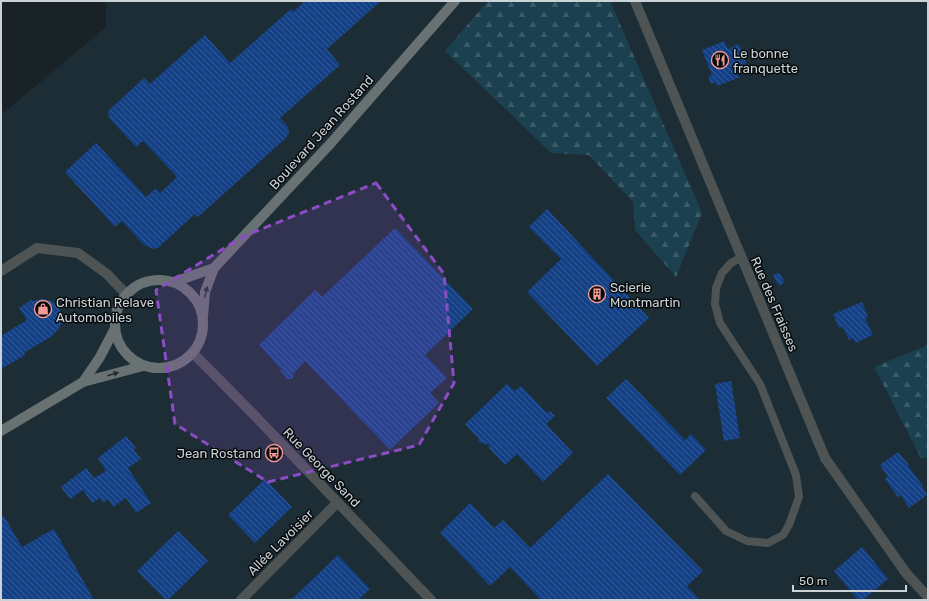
<svg xmlns="http://www.w3.org/2000/svg" width="929" height="601" font-family="Rubik,sans-serif">
	<style>
		.built { fill: #1c2d35 }
		.forest { fill: url(#forest-firs) }
		.building { fill: url(#building-back-hatch) }
		.lines { fill: none; stroke-linecap: round; stroke-linejoin: round }
		.lane { stroke: #4e5454; stroke-width: 8 }
		.street { stroke: #4e5454; stroke-width: 10 }
		.secondary { stroke: #687272; stroke-width: 10 }
		.oneway { fill: #292f30 }
		.marked { fill: #8b4dc4; fill-opacity: 0.2; stroke: #8b4dc4; stroke-width: 3; stroke-dasharray: 8 5; stroke-linejoin: round }
		.labels { text-anchor: middle; stroke-width: 3; stroke-linejoin: round; paint-order: stroke }
		.poi-label { font-size: 13px; fill: #ccd3d6; stroke: #070b0d; text-anchor: start }
		.street-label { font-size: 13px; fill: #ccd3d6; stroke: #070b0d }
	</style>
	<defs>
		<pattern id="forest-firs" width="22" height="20" patternUnits="userSpaceOnUse"><rect width="22" height="20" fill="#1b404f"/><path d="M5 1l3.5 6h-7zM16 11l3.5 6h-7z" fill="#3b5b68"/></pattern>
		<pattern id="building-back-hatch" width="6" height="6" patternUnits="userSpaceOnUse"><rect width="6" height="6" fill="#144186"/><path d="M-1 5l2 2M0 0l6 6M5-1l2 2" fill="none" stroke="#355c96"/></pattern>
	</defs>
	<rect width="100%" height="100%" fill="#182227"/>
	<polygon class="built" points="106,1 928,1 928,600 1,600 1,115 106,27"/>
	<g class="forest">
		<polygon points="488,1 610,1 702,213 676,277 635,230 633,202 589,155 551,153 445,51"/>
		<polygon points="928,345 928,456 922,460 874,367"/>
	</g>
	<g class="building">
		<polygon points="305,1 381,1 327,49 340,65 280,118 288,127 289,133 286,138 198,217 195,214 159,247 154,249 144,245 122,221 115,227 65,172 96,143 146,197 156,188 160,193 177,177 143,141 136,147 108,117 110,115 107,112 144,78 150,84 205,35 230,63 291,9 293,12"/>
		<polygon points="724,41 728,49 739,44 747,65 736,70 740,77 717,86 715,82 711,84 708,77 712,75 702,50"/>
		<polygon points="547,209 649,318 597,366 527,292 561,259 529,227"/>
		<polygon points="395,228 473,309 425,355 447,378 430,393 439,403 390,450 305,361 293,374 293,379 286,379 286,377 280,371 282,370 259,345 315,290 322,297"/>
		<polygon points="779,273 785,282 779,286 773,275"/>
		<polygon points="42,299 52,301 60,308 62,318 60,327 52,336 24,353 25,355 1,369 1,336 27,320 19,308 31,300 33,301"/>
		<polygon points="862,302 868,317 865,318 873,335 855,343 853,338 849,340 843,327 839,328 833,314"/>
		<polygon points="626,379 685,440 691,434 706,450 680,475 606,398"/>
		<polygon points="731,381 740,438 724,441 715,384"/>
		<polygon points="507,384 515,391 521,386 547,413 550,411 555,416 546,424 573,453 543,482 517,454 505,465 489,448 490,445 478,442 479,439 465,424"/>
		<polygon points="126,436 136,448 134,450 141,459 128,468 151,503 136,513 126,498 113,507 108,499 103,503 100,498 92,503 83,490 70,499 61,487 86,468 94,478 106,471 98,458"/>
		<polygon points="898,452 909,465 908,466 923,486 922,487 927,495 909,508 901,495 898,497 885,479 888,477 880,465"/>
		<polygon points="608,474 703,571 687,586 700,600 541,600 510,567 490,586 440,533 470,503 494,528 503,520 530,548"/>
		<polygon points="265,479 292,507 255,543 228,515"/>
		<polygon points="4,516 22,547 54,529 94,600 1,600 1,518"/>
		<polygon points="178,531 208,561 168,600 166,600 137,571"/>
		<polygon points="862,547 888,579 863,600 858,600 834,571"/>
		<polygon points="338,555 370,589 358,600 291,600"/>
		<polygon points="255,563 259,566 252,573 249,569"/>
	</g>
	<g class="lines">
		<polyline class="lane" points="695,496 726,531 747,541 768,543 783,535 789,525 799,497 796,475 760,384 720,323 715,304 716,288 722,273 731,263 742,257"/>
		<g class="street">
			<polyline points="635,1 825,458 906,573 928,597"/>
			<polyline points="1,271 37,248 78,253 107,274 126,294"/>
			<polyline points="193,353 256,417 431,600"/>
			<polyline points="241,600 337,503"/>
		</g>
		<g class="secondary">
			<circle cx="159" cy="324" r="44"/>
			<polyline points="174,282 214,268"/>
			<polyline points="203,316 205,292 214,268 331,143 455,1"/>
			<polyline points="83,382 100,357 114,330"/>
			<polyline points="1,431 83,382 143,366"/>
		</g>
	</g>
	<defs><path id="oneway-solid" d="M-6-.8H1V-3.2L6.5 0L1 3.2V.8H-6Z"/></defs>
	<g class="oneway">
		<use href="#oneway-solid" transform="translate(206 292) rotate(-77)"/>
		<use href="#oneway-solid" transform="translate(113 374) rotate(-16)"/>
	</g>
	<path class="marked" d="M376,183L444,274L454,383L419,445L268,482L175,424L156,290L244,236Z"/>
	<defs>
		<g id="restaurant-ring" transform="scale(0.9)"><circle r="9.5" fill="#070b0d" stroke="#f59c96" stroke-width="1.5"/><path d="M-5-6h1v4h1v-4h1v4h1v-4h1v5L-1.5 .5V6h-2V.5L-5-1ZM5-6V6H3V1.5H1.5Q1.5-4 5-6Z" fill="#f59c96"/></g>
		<g id="building-ring" transform="scale(0.9)"><circle r="9.5" fill="#070b0d" stroke="#f59c96" stroke-width="1.5"/><path d="M-4-6H4V6H1V3H-1V6H-4ZM-2.5-4.3h1.7v1.8h-1.7ZM.8-4.3h1.7v1.8H.8ZM-2.5-1h1.7V.8h-1.7ZM.8-1h1.7V.8H.8Z" fill="#f59c96"/></g>
		<g id="shop-ring" transform="scale(0.9)"><circle r="9.5" fill="#070b0d" stroke="#f59c96" stroke-width="1.5"/><path d="M-5-2.5h2.3a2.7 3.5 0 0 1 5.4 0H5L5.5 6h-11ZM-1.5-2.5h3a1.5 2.3 0 0 0-3 0Z" fill="#f59c96"/></g>
		<g id="bus-ring" transform="scale(0.9)"><circle r="9.5" fill="#070b0d" stroke="#f59c96" stroke-width="1.5"/><path d="M-5-6H5V4H4V6H2V4H-2V6H-4V4H-5ZM-3.5-4V0h7V-4ZM-3.5 1.2v1.5H-2V1.2ZM2 1.2v1.5H3.5V1.2Z" fill="#f59c96"/></g>
	</defs>
	<g fill-rule="evenodd">
		<use href="#restaurant-ring" x="720" y="60"/>
		<use href="#building-ring" x="597" y="294"/>
		<use href="#shop-ring" x="43" y="309"/>
		<use href="#bus-ring" x="274" y="453"/>
	</g>
	<g class="labels">
		<g class="poi-label">
			<text x="733" y="58">Le bonne<tspan x="733" dy="15">franquette</tspan></text>
			<text x="610" y="292">Scierie<tspan x="610" dy="15">Montmartin</tspan></text>
			<text x="56" y="307">Christian Relave<tspan x="56" dy="15">Automobiles</tspan></text>
			<text x="261" y="458" text-anchor="end">Jean Rostand</text>
		</g>
		<g class="street-label">
			<text transform="translate(321 132) rotate(-48)" y="5">Boulevard Jean Rostand</text>
			<text transform="translate(775 304) rotate(67)" y="5">Rue des Fraisses</text>
			<text transform="translate(322 467) rotate(46)" y="5">Rue George Sand</text>
			<text transform="translate(280 542) rotate(-45)" y="5">Allée Lavoisier</text>
		</g>
	</g>
	<rect width="929" height="601" fill="none" stroke="#ccd3d6" stroke-width="4"/>
	<path d="M793 585v6h113v-6" fill="none" stroke="#ccd3d6" stroke-width="2"/>
	<text x="799" y="585" font-size="12" fill="#ccd3d6" stroke="#070b0d" stroke-width="3" paint-order="stroke">50 m</text>
</svg>
